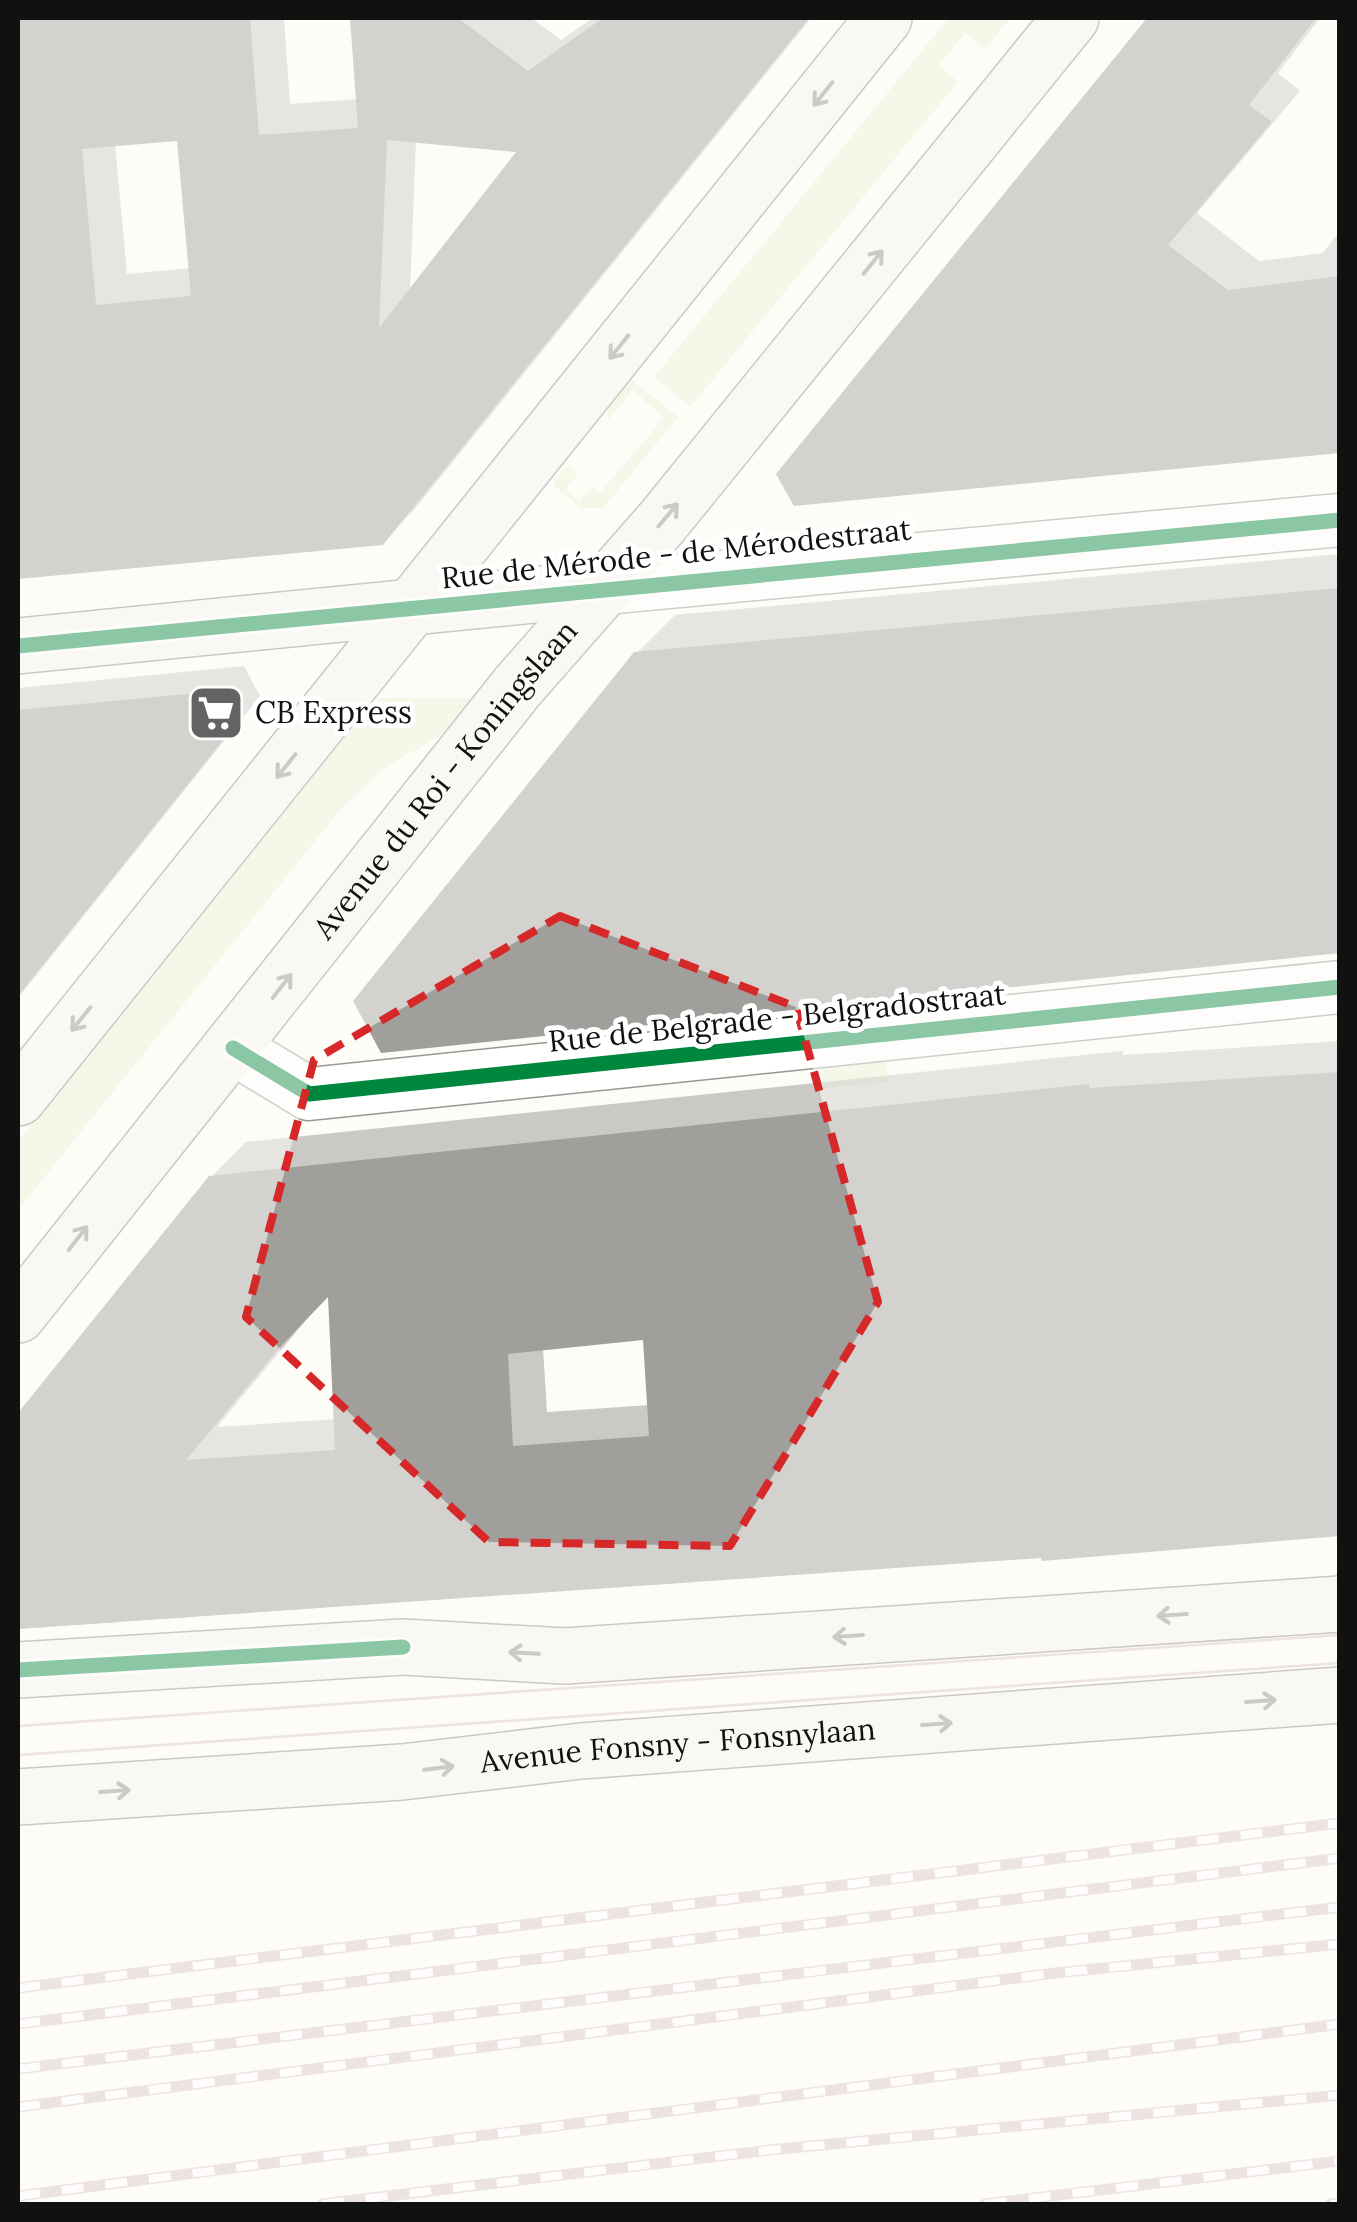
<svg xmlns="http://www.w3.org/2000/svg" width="1357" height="2222" font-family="Lora,serif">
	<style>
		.green { fill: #e7f3d7 }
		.shadow { fill: #0003; fill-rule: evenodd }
		.building { fill: #a19f9c; fill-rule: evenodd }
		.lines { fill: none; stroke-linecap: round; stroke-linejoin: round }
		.street-casing { stroke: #979795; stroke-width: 55 }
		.secondary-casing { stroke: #8e8d8b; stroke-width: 58 }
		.street { stroke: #fffffe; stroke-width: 52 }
		.secondary { stroke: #f6f4eb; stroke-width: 55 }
		.tram { stroke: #d9c6c7; stroke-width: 2.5 }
		.rail-casing { stroke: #d9c6c7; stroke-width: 11 }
		.rail { stroke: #fff; stroke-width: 8; stroke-dasharray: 22; stroke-linecap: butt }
		.cycleway-casing { stroke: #fff; stroke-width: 21 }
		.cycleway { stroke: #00873e; stroke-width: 15 }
		.oneway { stroke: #8f8e89 }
		.marked { fill: none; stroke: #d62828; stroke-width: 8; stroke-dasharray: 20 12; stroke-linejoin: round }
		.labels { text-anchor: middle; stroke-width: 10; stroke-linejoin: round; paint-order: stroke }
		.street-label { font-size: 30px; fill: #111; stroke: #fff }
		.poi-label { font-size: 30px; fill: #111; stroke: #fff; text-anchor: start }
	</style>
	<rect width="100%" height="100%" fill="#fdfcf7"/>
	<g class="green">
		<polygon points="949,18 1010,18 985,49 965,33 939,65 958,82 690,407 654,377"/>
		<polygon points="631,379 678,417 603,508 580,508 553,484 568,466 578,474 565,489 579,501 592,487 600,493 664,418 633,390 608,420 607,408"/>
		<polygon points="377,698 478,698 452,729 384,768 340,810 18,1210 18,1141"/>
		<polygon points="885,1050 888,1082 823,1088 820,1056"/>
	</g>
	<g class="shadow">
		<path d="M18,18H284L290,104L359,99L353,18H531L561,40L593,18H811L414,510L382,542L18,577ZM179,138L191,268L127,274L115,144ZM416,140L521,150L410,292Z"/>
		<polygon points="1150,18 1320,18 1278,73 1300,91 1197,213 1259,261 1323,253 1340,231 1340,451 779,474"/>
		<polygon points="1340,554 1340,949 636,654 675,615"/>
		<polygon points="244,666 260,696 18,998 18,688"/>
		<path d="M1340,1041V1535L18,1629V1414L211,1177L246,1142L1123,1051V1055ZM331,1292L336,1419L217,1427L316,1308ZM645,1337L650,1405L547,1412L543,1348Z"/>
	</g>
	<g class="building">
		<path d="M18,18H250L259,135L358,128L350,18H458L528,71L603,18H809L383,545L18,579ZM387,140L516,152L379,328ZM177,141L191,296L96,305L82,149Z"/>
		<polygon points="1147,18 1316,18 1249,105 1272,122 1168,245 1228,290 1340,276 1340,453 794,506 776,474"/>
		<polygon points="1340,588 1340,953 381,1053 353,1001 634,652"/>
		<polygon points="218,691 236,724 18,996 18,710"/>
		<path d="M1340,1072V1536L1042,1561L1041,1558L18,1629V1413L209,1176L1089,1084V1088ZM328,1297L335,1450L186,1460L281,1346ZM643,1340L649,1436L513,1446L508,1354Z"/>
	</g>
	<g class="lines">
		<g class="street-casing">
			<g id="street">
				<polyline points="604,588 1340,520"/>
				<polyline points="233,1048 309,1094 1340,987"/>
			</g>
		</g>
		<g class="secondary-casing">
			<g id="secondary">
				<polyline points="18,646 604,588"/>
				<polyline points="18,1098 884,18"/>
				<path id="s1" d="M18,1315L518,686L663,521L1071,18"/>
				<polyline points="18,1670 403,1647 565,1656 1340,1604"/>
				<path id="s2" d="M18,1797L402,1772L581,1751L1340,1695"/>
			</g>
		</g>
		<use href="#street" class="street"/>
		<use href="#secondary" class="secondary"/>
		<g class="tram">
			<polyline points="18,1726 1340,1635"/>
			<polyline points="18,1755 1340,1663"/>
		</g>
		<g class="rail-casing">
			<g id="rail">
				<polyline points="18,1988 1340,1823"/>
				<polyline points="18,2024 1340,1858"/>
				<polyline points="18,2069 1340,1907"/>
				<polyline points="18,2107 1055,1973 1340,1944"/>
				<polyline points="18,2196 1340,2024"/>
				<polyline points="322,2204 770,2150 1340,2095"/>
				<polyline points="985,2204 1340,2161"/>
				<polyline points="1331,2204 1340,2203"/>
			</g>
		</g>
		<use href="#rail" class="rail"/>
		<g class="cycleway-casing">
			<g id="cycleway">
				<polyline points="18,646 1340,520"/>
				<polyline points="233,1048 309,1094 1340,987"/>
				<polyline points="18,1670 403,1647"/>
			</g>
		</g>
		<use href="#cycleway" class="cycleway"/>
	</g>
	<defs><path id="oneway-shaft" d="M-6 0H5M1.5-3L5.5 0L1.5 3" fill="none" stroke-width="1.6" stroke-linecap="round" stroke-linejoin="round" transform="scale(2.5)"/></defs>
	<g class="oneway">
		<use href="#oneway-shaft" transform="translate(823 94) rotate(129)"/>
		<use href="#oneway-shaft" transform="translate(873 262) rotate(-51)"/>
		<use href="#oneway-shaft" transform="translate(619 347) rotate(129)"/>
		<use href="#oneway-shaft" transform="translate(668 515) rotate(-50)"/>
		<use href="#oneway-shaft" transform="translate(286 766) rotate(129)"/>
		<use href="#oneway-shaft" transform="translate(282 986) rotate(-52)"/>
		<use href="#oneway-shaft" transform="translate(81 1019) rotate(129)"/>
		<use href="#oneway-shaft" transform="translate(78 1238) rotate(-52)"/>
		<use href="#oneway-shaft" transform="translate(1172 1615) rotate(176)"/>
		<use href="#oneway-shaft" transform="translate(848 1636) rotate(176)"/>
		<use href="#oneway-shaft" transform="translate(524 1653) rotate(-177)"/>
		<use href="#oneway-shaft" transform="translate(1261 1701) rotate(-4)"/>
		<use href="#oneway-shaft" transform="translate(937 1724) rotate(-4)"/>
		<use href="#oneway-shaft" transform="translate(439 1768) rotate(-7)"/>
		<use href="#oneway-shaft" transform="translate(115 1791) rotate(-4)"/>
	</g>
	<path d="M0 0H1357V2222H0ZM560,916L796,1007L878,1302L730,1546L489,1542L246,1317L314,1060Z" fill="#fdfcf7" fill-opacity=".55" fill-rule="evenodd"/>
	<path class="marked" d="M560,916L796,1007L878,1302L730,1546L489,1542L246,1317L314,1060Z"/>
	<defs>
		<g id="supermarket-square" transform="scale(2.875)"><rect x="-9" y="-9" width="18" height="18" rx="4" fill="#646362" stroke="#fff"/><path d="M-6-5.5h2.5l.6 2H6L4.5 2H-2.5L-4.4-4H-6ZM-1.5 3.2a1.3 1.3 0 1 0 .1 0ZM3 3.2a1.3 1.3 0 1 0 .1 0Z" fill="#fff"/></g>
	</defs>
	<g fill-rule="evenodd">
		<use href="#supermarket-square" x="216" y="713"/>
	</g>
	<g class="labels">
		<g class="street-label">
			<text transform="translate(676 554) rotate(-6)" y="10">Rue de Mérode - de Mérodestraat</text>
			<text dy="10" stroke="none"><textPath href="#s1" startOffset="685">Avenue du Roi - Koningslaan</textPath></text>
			<text transform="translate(777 1018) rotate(-6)" y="10">Rue de Belgrade - Belgradostraat</text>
			<text dy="10" stroke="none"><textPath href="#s2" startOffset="662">Avenue Fonsny - Fonsnylaan</textPath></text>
		</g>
		<g class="poi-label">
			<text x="255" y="723">CB Express</text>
		</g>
	</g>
	<rect width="1357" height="2222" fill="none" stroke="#111111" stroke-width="40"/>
</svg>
